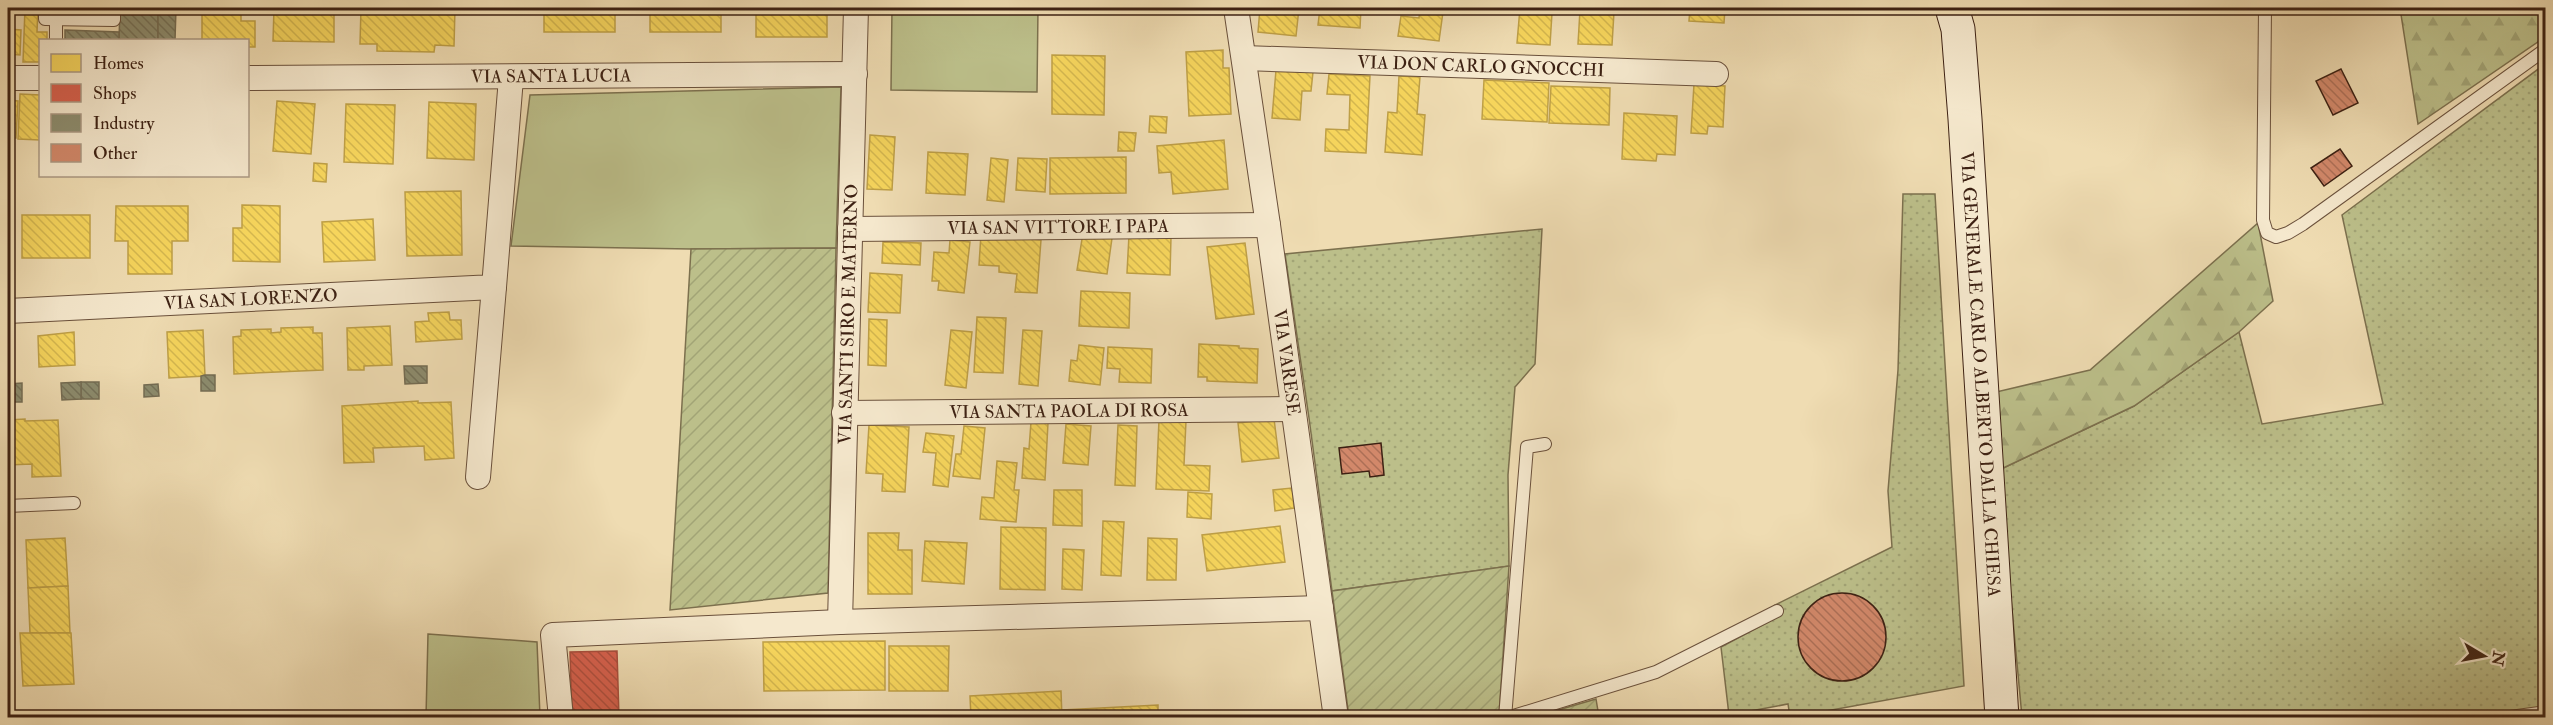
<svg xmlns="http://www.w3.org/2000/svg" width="2553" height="725" font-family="'IM FELL Double Pica',serif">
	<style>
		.grass { fill: url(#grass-dots); stroke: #7c704e; stroke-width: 1.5 }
		.forest { fill: url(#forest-firs); stroke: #7c704e; stroke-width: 1.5 }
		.park { fill: #bcbf8a; stroke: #7c704e; stroke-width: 1.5 }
		.garden { fill: url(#garden-furrows); stroke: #7c704e; stroke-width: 1.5 }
		.homes { fill: url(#homes-back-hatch); stroke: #be9f46; stroke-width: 1.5 }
		.shops { fill: url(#shops-back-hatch); stroke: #a84d3c; stroke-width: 1.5 }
		.industry { fill: url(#industry-back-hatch); stroke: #746c53; stroke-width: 1.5 }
		.building { fill: url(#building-back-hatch); stroke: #3d2113; stroke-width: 1.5 }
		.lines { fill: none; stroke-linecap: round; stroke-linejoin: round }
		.lane-casing { stroke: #6a503b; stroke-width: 14 }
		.street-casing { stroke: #6a503b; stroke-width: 26 }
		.secondary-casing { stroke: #3d2113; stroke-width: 35 }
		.lane { stroke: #f5e8cd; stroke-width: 12 }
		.street { stroke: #f5e8cd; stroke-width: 24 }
		.secondary { stroke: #f5e8cd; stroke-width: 33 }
		.labels { text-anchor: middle; stroke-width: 6; stroke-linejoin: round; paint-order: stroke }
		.street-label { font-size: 18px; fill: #3d2113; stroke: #f5e8cd }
	</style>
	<defs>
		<pattern id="grass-dots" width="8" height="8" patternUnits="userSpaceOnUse" patternTransform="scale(1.5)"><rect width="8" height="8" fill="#bcbf8a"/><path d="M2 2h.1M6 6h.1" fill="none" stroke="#a2a476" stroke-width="1.8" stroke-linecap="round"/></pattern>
		<pattern id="forest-firs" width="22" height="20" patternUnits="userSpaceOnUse" patternTransform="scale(1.5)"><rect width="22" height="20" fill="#bcbf8a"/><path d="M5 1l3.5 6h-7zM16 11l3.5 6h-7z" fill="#a2a476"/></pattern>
		<pattern id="garden-furrows" width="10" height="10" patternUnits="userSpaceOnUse" patternTransform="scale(1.5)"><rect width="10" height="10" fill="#bcbf8a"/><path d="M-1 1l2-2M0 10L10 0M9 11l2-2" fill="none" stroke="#a2a476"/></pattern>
		<pattern id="homes-back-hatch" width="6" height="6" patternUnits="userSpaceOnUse" patternTransform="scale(1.5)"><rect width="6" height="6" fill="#f6d55c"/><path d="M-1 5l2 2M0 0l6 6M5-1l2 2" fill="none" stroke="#d4b74f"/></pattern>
		<pattern id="shops-back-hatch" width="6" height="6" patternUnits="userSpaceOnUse" patternTransform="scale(1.5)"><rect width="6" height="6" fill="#d6604d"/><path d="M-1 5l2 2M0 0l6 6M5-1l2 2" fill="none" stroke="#af4f3f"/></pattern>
		<pattern id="industry-back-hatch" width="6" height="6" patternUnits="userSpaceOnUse" patternTransform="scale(1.5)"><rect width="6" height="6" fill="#8c8c6e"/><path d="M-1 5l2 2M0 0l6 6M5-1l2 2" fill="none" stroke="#747259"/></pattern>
		<pattern id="building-back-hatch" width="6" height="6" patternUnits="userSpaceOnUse" patternTransform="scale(1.5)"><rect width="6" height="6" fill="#d2886a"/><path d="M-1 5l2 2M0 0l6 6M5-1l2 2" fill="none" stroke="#ac6f56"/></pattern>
	</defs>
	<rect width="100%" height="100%" fill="#efdcb2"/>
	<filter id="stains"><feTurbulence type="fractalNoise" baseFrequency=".00333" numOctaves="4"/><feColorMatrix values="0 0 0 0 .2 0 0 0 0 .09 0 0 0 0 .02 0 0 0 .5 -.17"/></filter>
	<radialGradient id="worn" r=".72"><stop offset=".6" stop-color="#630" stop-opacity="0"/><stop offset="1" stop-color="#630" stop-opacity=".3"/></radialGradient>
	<g class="grass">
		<polygon points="2545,64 2545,707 2477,718 2022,717 1999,470 2134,406 2239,332 2262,424 2383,404 2342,215"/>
		<polygon points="1903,194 1935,194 1964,686 1793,717 1790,717 1788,704 1729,715 1721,647 1781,615 1775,605 1892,547 1888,491 1898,370"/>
		<polygon points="1542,229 1535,364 1515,387 1508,475 1509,566 1332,591 1309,418 1285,254"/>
	</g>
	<g class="forest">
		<polygon points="2400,8 2545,8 2545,37 2418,124"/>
		<polygon points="2258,223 2273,301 2239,332 2134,406 1999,470 1996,392 2090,370"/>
	</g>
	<g class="park">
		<polygon points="892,8 1038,8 1037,92 891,90"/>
		<polygon points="841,87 836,248 691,249 511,246 530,95"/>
		<polygon points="428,634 537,642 540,717 426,717"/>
	</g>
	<g class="garden">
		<polygon points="836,248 828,593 670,610 691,249"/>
		<polygon points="1509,566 1499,715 1490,718 1349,717 1332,591"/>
		<polygon points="1596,699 1599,717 1534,717"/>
	</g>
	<g class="homes">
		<polygon points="25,8 38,8 37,32 47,32 47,40 40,40 40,62 23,62"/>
		<polygon points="202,8 241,8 241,21 255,21 255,47 248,47 248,40 202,40"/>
		<polygon points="274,8 334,8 334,42 273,41"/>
		<polygon points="361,8 455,8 454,46 435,45 434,52 377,51 377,44 360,44"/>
		<rect x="544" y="8" width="71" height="24"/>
		<rect x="650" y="8" width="71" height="24"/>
		<rect x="756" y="8" width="71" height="29"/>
		<polygon points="1260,8 1299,8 1296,36 1258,32"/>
		<polygon points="1320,8 1361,8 1360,28 1318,25"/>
		<polygon points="1520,8 1542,8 1542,12 1552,13 1550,45 1517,43"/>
		<polygon points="1690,8 1725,8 1724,23 1689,21"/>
		<polygon points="1420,9 1443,12 1439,41 1398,36 1401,16 1419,18"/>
		<polygon points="1580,10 1614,12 1612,45 1578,44"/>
		<polygon points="8,29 21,30 20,55 8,54"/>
		<polygon points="1223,50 1223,68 1229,68 1231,114 1189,116 1186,52"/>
		<polygon points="1052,55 1105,56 1104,115 1052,114"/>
		<polygon points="1276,70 1313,72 1311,91 1302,91 1300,120 1272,118"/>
		<polygon points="1329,74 1370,76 1366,153 1325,151 1326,129 1349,130 1350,95 1327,94"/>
		<polygon points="1399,76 1420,77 1417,114 1425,115 1422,155 1385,152 1388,112 1397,113"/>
		<polygon points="1484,80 1549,83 1547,122 1482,119"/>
		<polygon points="1694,84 1725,86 1723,127 1708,126 1707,134 1691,133"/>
		<polygon points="1551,86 1610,88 1609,125 1549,123"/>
		<polygon points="20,94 40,95 40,140 18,139"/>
		<polygon points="8,100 18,101 16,138 8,138"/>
		<polygon points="277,101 315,104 311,154 273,151"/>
		<polygon points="429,102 476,104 474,160 427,158"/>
		<polygon points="346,104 395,105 393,164 344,162"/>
		<polygon points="1624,113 1677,116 1675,155 1657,154 1656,161 1622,159"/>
		<polygon points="1150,116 1167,117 1166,133 1149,132"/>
		<polygon points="1119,132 1136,133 1134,151 1118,151"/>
		<polygon points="870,135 895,137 892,190 867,189"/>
		<polygon points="1224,140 1228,189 1173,194 1171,172 1159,173 1157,146"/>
		<polygon points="928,152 968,154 965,195 926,193"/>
		<polygon points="1126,157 1126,193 1050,194 1050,158"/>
		<polygon points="991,158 1008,160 1004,202 987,200"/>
		<polygon points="1018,158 1047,159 1045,192 1016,190"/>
		<polygon points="314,163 327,164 326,182 313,181"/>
		<polygon points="461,191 462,255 407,256 405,192"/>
		<polygon points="242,205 280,206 280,262 233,261 233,228 242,228"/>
		<polygon points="116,206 188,206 188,241 172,241 172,274 128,274 128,241 115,241"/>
		<rect x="22" y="215" width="68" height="43"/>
		<polygon points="373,219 375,260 324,262 322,222"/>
		<polygon points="1083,233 1112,238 1107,274 1077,270"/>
		<polygon points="981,234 1041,240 1037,293 1015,292 1017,274 999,272 999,266 979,265"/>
		<polygon points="1129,235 1171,237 1170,275 1127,273"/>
		<polygon points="950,240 970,242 964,293 938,290 939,281 932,281 934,252 949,253"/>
		<polygon points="883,242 921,243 920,265 882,263"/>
		<polygon points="1245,243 1254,314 1216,319 1207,247"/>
		<polygon points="870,273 902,275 900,313 868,312"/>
		<polygon points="1081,291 1130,293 1129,328 1079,326"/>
		<polygon points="449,312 450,320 461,320 462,339 416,342 415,322 429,321 428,313"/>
		<polygon points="977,317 1006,318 1003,373 974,372"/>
		<polygon points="869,319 887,320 886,366 868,365"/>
		<polygon points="390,326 392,365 364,366 364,370 348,370 347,328"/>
		<polygon points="313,327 313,333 322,333 323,370 234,374 233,337 241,336 241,330 271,329 271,333 281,332 281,328"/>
		<polygon points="203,330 205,376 169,378 167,332"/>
		<polygon points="951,330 972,332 966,388 945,385"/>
		<polygon points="1023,330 1042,331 1038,386 1019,384"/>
		<polygon points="74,332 75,365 39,367 38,336"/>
		<polygon points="1199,344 1239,346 1239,348 1258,349 1257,383 1207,381 1207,377 1198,377"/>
		<polygon points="1079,345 1104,348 1100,385 1069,381 1071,360 1077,361"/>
		<polygon points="1108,347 1152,349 1151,383 1119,382 1120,369 1107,368"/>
		<polygon points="418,401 418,403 451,402 454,458 425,460 424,446 373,448 374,462 344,463 342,406"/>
		<polygon points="25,419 25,421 58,420 61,476 32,477 32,464 8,465 8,420"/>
		<polygon points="1274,419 1279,458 1242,462 1238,423"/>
		<polygon points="1159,420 1186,421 1184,465 1210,466 1209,491 1156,489"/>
		<polygon points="1031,422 1048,423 1045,480 1022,478 1024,448 1029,449"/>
		<polygon points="1066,424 1091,426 1088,465 1063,463"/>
		<polygon points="869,425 909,427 905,492 882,491 883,474 866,473"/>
		<polygon points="1118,425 1137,426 1135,486 1115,485"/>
		<polygon points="964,426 985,428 980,479 953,476 956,454 961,454"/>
		<polygon points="926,433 954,436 948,487 933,485 936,453 923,452"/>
		<polygon points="997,461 1017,463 1014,490 1019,490 1016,522 980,519 982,497 994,498"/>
		<polygon points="1292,488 1294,508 1275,511 1273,490"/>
		<polygon points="1054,490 1082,490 1082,526 1053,525"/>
		<polygon points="1188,492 1212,494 1211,519 1187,517"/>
		<polygon points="1103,521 1124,522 1121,576 1101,575"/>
		<polygon points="1280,526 1285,562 1207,571 1202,535"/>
		<polygon points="1001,527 1046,528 1045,590 1000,589"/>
		<polygon points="868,533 899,533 898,550 912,550 912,594 868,594"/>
		<polygon points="65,538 68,586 28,588 26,540"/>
		<polygon points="1148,538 1177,539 1176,580 1147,580"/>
		<polygon points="925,541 967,543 964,584 922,581"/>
		<polygon points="1063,549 1084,550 1082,590 1062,589"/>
		<polygon points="68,586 70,633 30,633 28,588"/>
		<polygon points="20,633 71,633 74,684 23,686"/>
		<polygon points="885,641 885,690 764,691 763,642"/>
		<polygon points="889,646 949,646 948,691 889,691"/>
		<polygon points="1061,691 1062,718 971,718 970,696"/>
		<polygon points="1158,705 1158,718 1062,718 1062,710"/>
	</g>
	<polygon class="shops" points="617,651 619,718 572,718 570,652"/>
	<g class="industry">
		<polygon points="120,8 158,8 158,40 119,40"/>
		<polygon points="158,8 176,8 175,40 158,40"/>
		<polygon points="65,30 119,32 119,40 65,40"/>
		<polygon points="404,366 427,366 427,383 405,384"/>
		<polygon points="205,375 215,375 215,391 201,391 201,376"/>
		<rect x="81" y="382" width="18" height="17"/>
		<polygon points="81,382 81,399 62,400 61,383"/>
		<polygon points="22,383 22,402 8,402 8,384"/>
		<polygon points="158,384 159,396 144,397 144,385"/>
	</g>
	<g class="building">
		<polygon points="2341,69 2358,103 2333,115 2316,81"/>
		<polygon points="2340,149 2352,166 2324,186 2311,168"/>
		<polygon points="1381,443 1384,475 1370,477 1369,471 1342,474 1339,448"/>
		<circle cx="1842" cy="637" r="44"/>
	</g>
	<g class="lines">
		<g class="lane-casing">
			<g id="lane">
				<polyline points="45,8 45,19 114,20 114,8"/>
				<polyline points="2265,8 2263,220 2267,233 2276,237 2288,233 2303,224 2546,49"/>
				<polyline points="56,40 56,19"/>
				<polyline points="8,506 74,503"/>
				<polyline points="1505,718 1527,447 1545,444"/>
				<polyline points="1507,718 1656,672 1777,611"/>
				<polyline points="2503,718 2546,712"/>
			</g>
		</g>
		<g class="street-casing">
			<g id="street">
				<path id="s1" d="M1236,8L1268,225L1336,718"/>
				<path id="s2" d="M1244,58L1716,74"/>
				<polyline points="8,78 40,78"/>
				<path id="s3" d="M248,78L855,74"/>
				<path id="s4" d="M850,229L1268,225"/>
				<path id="s5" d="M8,311L494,287L511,78"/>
				<path id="s6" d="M844,413L1293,409"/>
				<polyline points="478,477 494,287"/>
				<path id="s7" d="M840,622L856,8"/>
				<polyline points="561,718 553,635 840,622 1321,608"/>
			</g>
		</g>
		<g class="secondary-casing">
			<g id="secondary">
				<path id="s8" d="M1952,8L1958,29L1965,119L2002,718"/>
			</g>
		</g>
		<use href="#lane" class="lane"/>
		<use href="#street" class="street"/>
		<use href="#secondary" class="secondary"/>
	</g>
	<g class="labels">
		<g class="street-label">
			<text dy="6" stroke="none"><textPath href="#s2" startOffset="237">VIA DON CARLO GNOCCHI</textPath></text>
			<text dy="6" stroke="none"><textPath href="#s3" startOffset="303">VIA SANTA LUCIA</textPath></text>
			<text dy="6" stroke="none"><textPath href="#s4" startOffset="208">VIA SAN VITTORE I PAPA</textPath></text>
			<text dy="6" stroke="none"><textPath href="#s5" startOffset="243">VIA SAN LORENZO</textPath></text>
			<text dy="6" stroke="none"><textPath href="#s7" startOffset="308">VIA SANTI SIRO E MATERNO</textPath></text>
			<text dy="6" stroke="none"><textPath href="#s1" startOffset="358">VIA VARESE</textPath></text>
			<text dy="6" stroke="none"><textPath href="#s8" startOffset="368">VIA GENERALE CARLO ALBERTO DALLA CHIESA</textPath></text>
			<text dy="6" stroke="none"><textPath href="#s6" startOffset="225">VIA SANTA PAOLA DI ROSA</textPath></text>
		</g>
	</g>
	<rect width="2553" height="725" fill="none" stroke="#efdcb2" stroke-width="30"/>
	<rect x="9" y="9" width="2535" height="707" fill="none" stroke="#3d2113" stroke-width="3"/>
	<rect x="15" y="15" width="2523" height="695" fill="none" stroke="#3d2113" stroke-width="1.5"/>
	<rect x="39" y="39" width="210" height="138" fill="#f5e8cd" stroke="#ab9883" stroke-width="1.5"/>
	<rect x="51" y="54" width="30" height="18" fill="#f6d55c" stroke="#ab9883" stroke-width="1.5"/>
	<text x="93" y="69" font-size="18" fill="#3d2113">Homes</text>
	<rect x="51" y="84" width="30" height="18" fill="#d6604d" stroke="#ab9883" stroke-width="1.5"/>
	<text x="93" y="99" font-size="18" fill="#3d2113">Shops</text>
	<rect x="51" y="114" width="30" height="18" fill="#8c8c6e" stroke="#ab9883" stroke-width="1.5"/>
	<text x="93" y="129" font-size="18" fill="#3d2113">Industry</text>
	<rect x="51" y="144" width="30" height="18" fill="#d2886a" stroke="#ab9883" stroke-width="1.5"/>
	<text x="93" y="159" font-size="18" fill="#3d2113">Other</text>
	<g transform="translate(2484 656) rotate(100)" stroke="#f5e8cd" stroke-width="4.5" paint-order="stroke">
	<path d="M0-4.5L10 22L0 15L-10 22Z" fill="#3d2113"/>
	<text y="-9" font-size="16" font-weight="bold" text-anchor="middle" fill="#3d2113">N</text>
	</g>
	<rect width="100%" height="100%" filter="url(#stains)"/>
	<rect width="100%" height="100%" fill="url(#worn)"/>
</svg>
